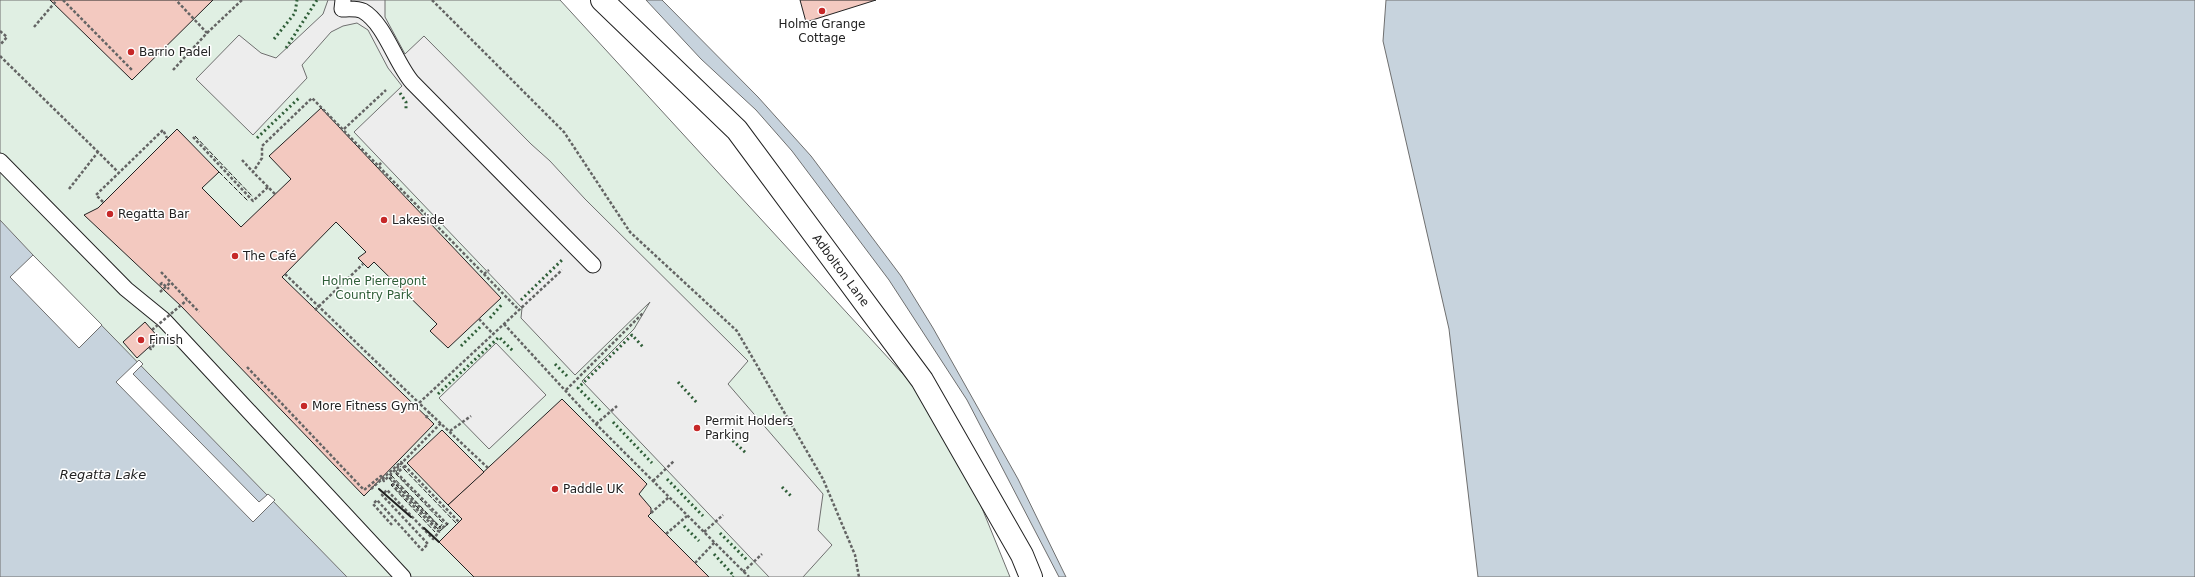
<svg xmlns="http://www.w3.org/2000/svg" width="2195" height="577" font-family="'DejaVu Sans',sans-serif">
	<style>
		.green { fill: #e0efe3; stroke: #6f6f6f }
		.parking { fill: #ededed; stroke: #6f6f6f }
		.water { fill: #c7d3dd; stroke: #6f6f6f }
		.pier { fill: #fff; stroke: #6f6f6f }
		.building { fill: #f3c9c0; stroke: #222 }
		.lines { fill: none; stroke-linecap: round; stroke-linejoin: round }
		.lane-casing { stroke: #222; stroke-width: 17 }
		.secondary-casing { stroke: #222; stroke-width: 24 }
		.path { stroke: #646464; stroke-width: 2.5; stroke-dasharray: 3 2; stroke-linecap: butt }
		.lane { stroke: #fff; stroke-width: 15 }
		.secondary { stroke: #fff; stroke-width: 22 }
		.path-bridge { stroke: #646464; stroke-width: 2.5; stroke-dasharray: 3 2; stroke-linecap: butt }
		.hedge { stroke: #2f5e38; stroke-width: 3; stroke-dasharray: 2 3; stroke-linecap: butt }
		.fence { stroke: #222; stroke-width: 1; stroke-dasharray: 5 2; stroke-linecap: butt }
		.wall { stroke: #222; stroke-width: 2 }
		.poi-dot { fill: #c62828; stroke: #fff; stroke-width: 1.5 }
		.labels { text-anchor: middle; stroke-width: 3; stroke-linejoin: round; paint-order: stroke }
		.poi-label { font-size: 12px; fill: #222; stroke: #fff; text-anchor: start }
		.street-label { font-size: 12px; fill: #222; stroke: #fff }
		.park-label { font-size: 12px; fill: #2f5e38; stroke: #fff }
		.water-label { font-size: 13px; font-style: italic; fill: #222; stroke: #fff }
	</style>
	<rect width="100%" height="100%" fill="#fff"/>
	<polygon class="green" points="0,0 560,0 947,422 1010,577 0,577"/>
	<g class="parking">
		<polygon points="328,0 385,0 385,17 405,54 424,36 531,144 550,161 585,199 748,361 728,384 823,494 818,530 832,545 803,577 769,577 582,381 634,329 650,302 575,375 521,318 522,308 354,132 402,86 388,68 368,30 357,23 343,26 331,32 302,65 307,78 253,135 196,79 239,35 261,53 276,58 323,14"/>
		<polygon points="496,343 546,395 489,449 439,398"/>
	</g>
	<g class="water">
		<polygon points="646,0 662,0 758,97 811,156 901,276 933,328 1018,479 1066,577 1059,577 967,400 889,280 792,151 756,110 701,59"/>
		<polygon points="1386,0 2195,0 2195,577 1478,577 1449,329 1383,41"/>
		<polygon points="0,220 33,255 347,577 0,577"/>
	</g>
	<g class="pier">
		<polygon points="33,255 102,325 79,348 10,277"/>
		<polygon points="139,360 143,364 133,374 259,502 268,494 275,500 253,522 116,382"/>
	</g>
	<g class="building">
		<polygon points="50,0 213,0 132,80"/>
		<polygon points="800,0 876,0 806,22"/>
		<polygon points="321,108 501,298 448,348 430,331 437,324 374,262 368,268 358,258 366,252 336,222 282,277 434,424 364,496 181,306 84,215 98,208 177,129 219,172 202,188 241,227 291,179 269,156"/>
		<polygon points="145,322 159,338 137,358 123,342"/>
		<polygon points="562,399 647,484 639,494 651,508 651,513 648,516 709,577 474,577 439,542 462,519 448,505"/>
		<polygon points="442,430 484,472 448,505 407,463"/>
	</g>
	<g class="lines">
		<g class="lane-casing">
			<g id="lane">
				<path d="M343,0L342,9C348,9 357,8 363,11C385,24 395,62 412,82L593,265"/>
				<polyline points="0,161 126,289 164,320 403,577"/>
			</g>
		</g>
		<g class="secondary-casing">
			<g id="secondary">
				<path id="s1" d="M602,0L737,130L922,380L1022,555L1031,577"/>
			</g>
		</g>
		<g class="path">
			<polyline points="63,0 132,70"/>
			<polyline points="432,0 564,132 630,232 737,331 823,479 855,555 859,577"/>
			<polyline points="34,27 57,0"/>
			<polyline points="0,31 7,37 0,45"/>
			<polyline points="207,33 242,0"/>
			<polyline points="0,56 98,152"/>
			<polyline points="173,70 207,33 176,0"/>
			<polyline points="344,129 386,90"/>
			<polyline points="193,137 253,201 268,187 275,194"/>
			<polyline points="242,160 253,172"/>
			<polyline points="379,165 382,162"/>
			<polyline points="268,187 253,172 262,158 262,146 312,98 519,310"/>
			<polyline points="69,189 98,152 118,172"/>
			<polyline points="103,202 96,195 163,130 167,138"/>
			<polyline points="432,220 436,215"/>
			<polyline points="161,272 199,312"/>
			<polyline points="285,274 419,403"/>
			<polyline points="484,274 489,270"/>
			<polyline points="160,285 162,283 169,289"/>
			<polyline points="315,310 363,264"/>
			<polyline points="479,319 493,334"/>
			<polyline points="504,324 596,424 749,577"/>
			<polyline points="149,347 151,349 154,345"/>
			<polyline points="566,390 643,313"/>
			<polyline points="426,418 430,412"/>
			<polyline points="596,424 617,406"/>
			<polyline points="450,431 471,416"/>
			<polyline points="405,466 397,473 447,524 441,529 389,476 441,423"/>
			<polyline points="488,468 419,403 562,270"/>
			<polyline points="653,481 674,461"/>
			<polyline points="371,489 401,462 459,522"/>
			<polyline points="651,513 669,497"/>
			<polyline points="392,525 373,504 377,500 422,550 428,544 382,495 387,490 433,539 439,532 393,485 396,482"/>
			<polyline points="704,532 723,515"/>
			<polyline points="666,534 687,516"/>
			<polyline points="695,563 715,542"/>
			<polyline points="743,572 762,554"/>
		</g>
		<use href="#lane" class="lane"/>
		<use href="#secondary" class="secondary"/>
		<g class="path-bridge">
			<polyline points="160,292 171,282"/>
			<polyline points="152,330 187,300"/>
			<polyline points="247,367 364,490 381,476 384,481 389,476"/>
		</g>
		<g class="hedge">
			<polyline points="274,39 295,13 297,0"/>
			<polyline points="286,48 317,0"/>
			<polyline points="400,93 406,102 406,111"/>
			<polyline points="257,138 300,97"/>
			<polyline points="521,300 562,260"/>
			<polyline points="490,318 503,303"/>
			<polyline points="461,346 480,327"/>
			<polyline points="555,364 567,376"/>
			<polyline points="678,382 698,404"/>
			<polyline points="438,394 499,337 514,352"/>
			<polyline points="600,410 578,388 632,335 643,347"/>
			<polyline points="613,422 652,463"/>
			<polyline points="729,437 747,454"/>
			<polyline points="667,479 703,516"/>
			<polyline points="782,487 792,497"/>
			<polyline points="684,526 699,541"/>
			<polyline points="720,533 747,560"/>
			<polyline points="714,554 734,576 733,577"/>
		</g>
		<g class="fence">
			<polyline points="195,136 253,197"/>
			<polyline points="219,172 248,201"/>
			<polyline points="404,469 457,524"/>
			<polyline points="391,475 440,527 443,523 395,473 401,466"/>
			<polyline points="389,478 393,483 391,485 435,532"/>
			<polyline points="396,485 440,531 449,523"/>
		</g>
		<g class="wall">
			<polyline points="379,489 411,517"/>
			<polyline points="424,528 439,542"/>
		</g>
	</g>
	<g class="poi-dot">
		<circle cx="822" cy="11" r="4"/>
		<circle cx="131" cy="52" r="4"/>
		<circle cx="110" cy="214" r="4"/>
		<circle cx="384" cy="220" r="4"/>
		<circle cx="235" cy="256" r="4"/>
		<circle cx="141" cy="340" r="4"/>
		<circle cx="304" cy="406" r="4"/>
		<circle cx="697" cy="428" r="4"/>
		<circle cx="555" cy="489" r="4"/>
	</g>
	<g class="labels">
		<g class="poi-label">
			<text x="822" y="28" text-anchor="middle">Holme Grange<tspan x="822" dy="14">Cottage</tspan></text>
			<text x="139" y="56">Barrio Padel</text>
			<text x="118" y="218">Regatta Bar</text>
			<text x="392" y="224">Lakeside</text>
			<text x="243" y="260">The Café</text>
			<text x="149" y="344">Finish</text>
			<text x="312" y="410">More Fitness Gym</text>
			<text x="705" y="425">Permit Holders<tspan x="705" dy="14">Parking</tspan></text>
			<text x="563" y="493">Paddle UK</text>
		</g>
		<g class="street-label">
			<text dy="4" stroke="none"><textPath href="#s1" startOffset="362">Adbolton Lane</textPath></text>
		</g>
		<g class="park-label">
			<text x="374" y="285">Holme Pierrepont<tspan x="374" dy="14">Country Park</tspan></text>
		</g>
		<g class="water-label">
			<text x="103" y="479">Regatta Lake</text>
		</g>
	</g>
</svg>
